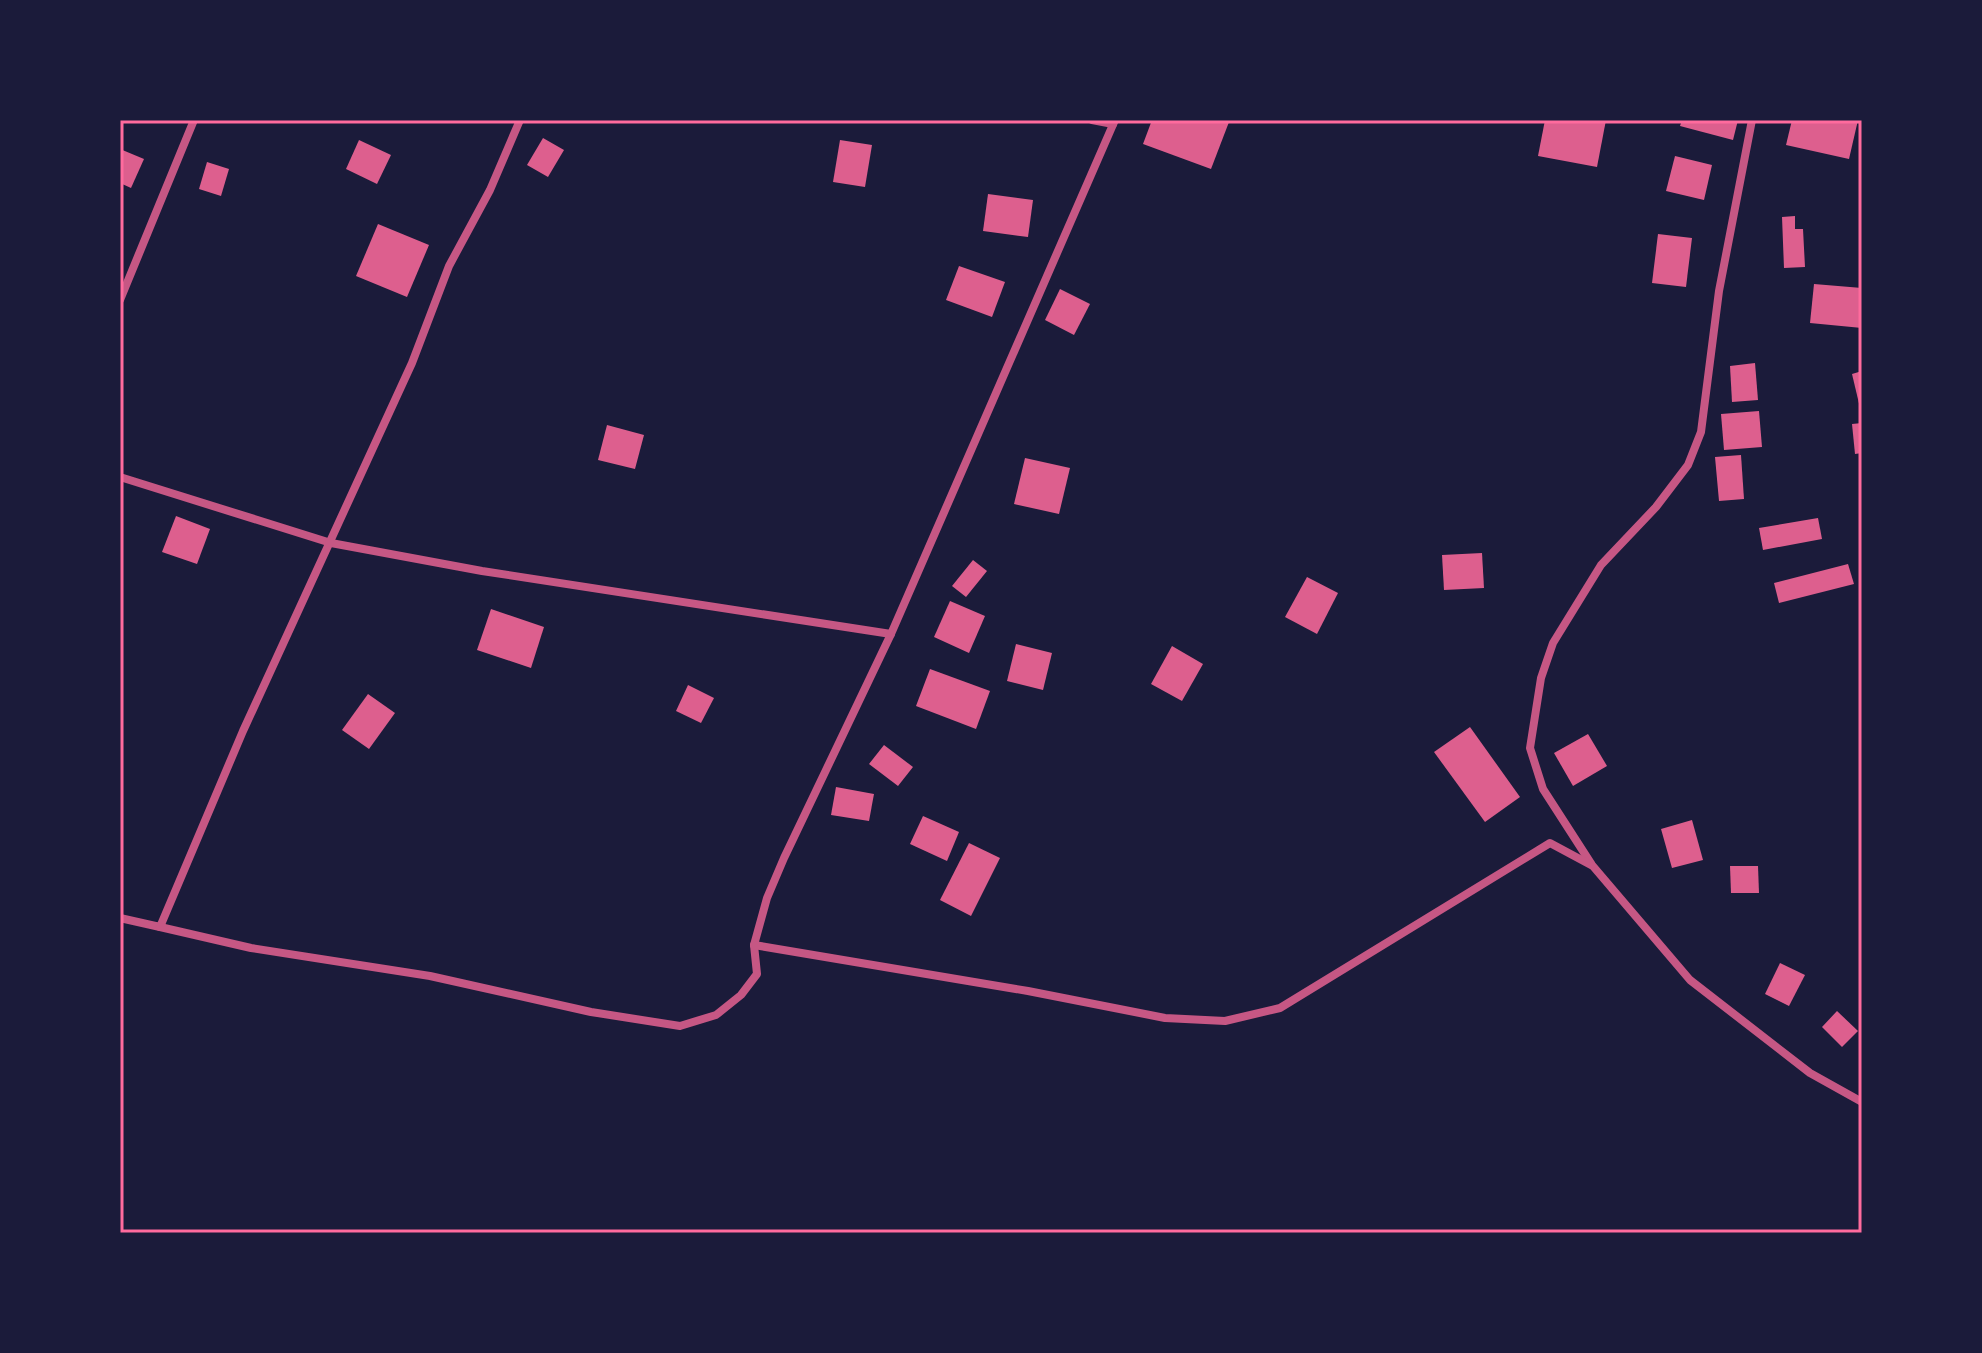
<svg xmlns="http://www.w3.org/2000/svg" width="1982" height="1353" font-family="Spectral,serif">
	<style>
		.building { fill: #dd5f8e }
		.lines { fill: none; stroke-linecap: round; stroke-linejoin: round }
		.minor { stroke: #c65784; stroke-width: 8 }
		.neatline { fill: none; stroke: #ff6b9d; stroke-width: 3 }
	</style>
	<rect width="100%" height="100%" fill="#1b1b3a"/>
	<g class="building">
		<polygon points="1152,120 1229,122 1211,169 1143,144"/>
		<polygon points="1545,120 1606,120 1597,167 1538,156"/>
		<polygon points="1682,120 1738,120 1733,140 1680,126"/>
		<polygon points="1792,120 1858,120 1849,159 1786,145"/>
		<polygon points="543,138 564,150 548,177 527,165"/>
		<polygon points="359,140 391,155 377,184 346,169"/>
		<polygon points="840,140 872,145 865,187 833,182"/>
		<polygon points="120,149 144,159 131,188 120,183"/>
		<polygon points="1675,156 1712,165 1704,200 1666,191"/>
		<polygon points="207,162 229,169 221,196 199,189"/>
		<polygon points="988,194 1033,200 1028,237 983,231"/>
		<polygon points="1795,216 1795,229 1803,229 1805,267 1784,268 1782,217"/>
		<polygon points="378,224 429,245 407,297 356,276"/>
		<polygon points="1658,234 1692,238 1686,287 1652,283"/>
		<polygon points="959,266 1005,282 992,317 946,300"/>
		<polygon points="1814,284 1862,288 1862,328 1810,323"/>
		<polygon points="1060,289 1090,304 1074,335 1045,320"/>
		<polygon points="1755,363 1758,400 1732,402 1730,366"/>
		<polygon points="1862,371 1862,412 1861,412 1852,374"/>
		<polygon points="1759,411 1762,447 1724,450 1721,414"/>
		<polygon points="1862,423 1862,453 1855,454 1852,424"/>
		<polygon points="607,425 644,435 635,469 598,460"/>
		<polygon points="1741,455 1744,499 1719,501 1715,457"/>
		<polygon points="1025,458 1070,468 1059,514 1014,504"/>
		<polygon points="176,516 210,529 197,564 162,552"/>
		<polygon points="1818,518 1822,539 1763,550 1759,528"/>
		<polygon points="1482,553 1484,588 1444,590 1442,555"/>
		<polygon points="973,560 987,571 966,597 952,586"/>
		<polygon points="1848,564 1854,584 1779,603 1774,583"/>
		<polygon points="1307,577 1338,593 1317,634 1285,617"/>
		<polygon points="950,601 985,616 969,653 934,637"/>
		<polygon points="491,609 544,627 531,668 477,650"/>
		<polygon points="1016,644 1052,653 1043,690 1007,681"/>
		<polygon points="1172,646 1203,664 1182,701 1151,684"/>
		<polygon points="930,669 990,691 976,729 916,706"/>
		<polygon points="688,685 714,698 701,723 676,711"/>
		<polygon points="368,694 395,713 369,749 342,730"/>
		<polygon points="1470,727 1520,797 1485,822 1434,752"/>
		<polygon points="1588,734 1607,766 1573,786 1554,753"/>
		<polygon points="884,745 913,767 898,786 869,764"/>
		<polygon points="836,787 874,794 869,821 831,815"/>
		<polygon points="923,816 959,832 947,861 910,844"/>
		<polygon points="1692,820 1703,860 1672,868 1661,829"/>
		<polygon points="969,843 1000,858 971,916 940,900"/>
		<polygon points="1730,866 1758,866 1759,893 1731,893"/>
		<polygon points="1780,963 1805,975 1789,1006 1765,994"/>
		<polygon points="1837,1011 1858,1031 1842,1047 1822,1027"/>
	</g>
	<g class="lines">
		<g class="minor">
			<polyline points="1092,120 1113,124"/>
			<polyline points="1752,120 1719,291 1701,432 1688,465 1656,507 1601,565 1553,643 1541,678 1530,748 1543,789 1592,865 1690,980 1810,1073 1862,1102"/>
			<polyline points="120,300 194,120"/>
			<polyline points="120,477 331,543 482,571 891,634"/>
			<polyline points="120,918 160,927 243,731 412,363 449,266 490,190 520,120"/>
			<polyline points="160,927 251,948 430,976 591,1012 680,1026 716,1015 741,995 757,974 754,945 767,898 784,858 891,634 1115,120"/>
			<polyline points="754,945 1028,991 1165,1018 1225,1021 1280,1008 1550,843 1591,865"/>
		</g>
	</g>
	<rect width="1982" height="1353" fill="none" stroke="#1b1b3a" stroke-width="244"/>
	<rect x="122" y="122" width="1738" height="1109" class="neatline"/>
</svg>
